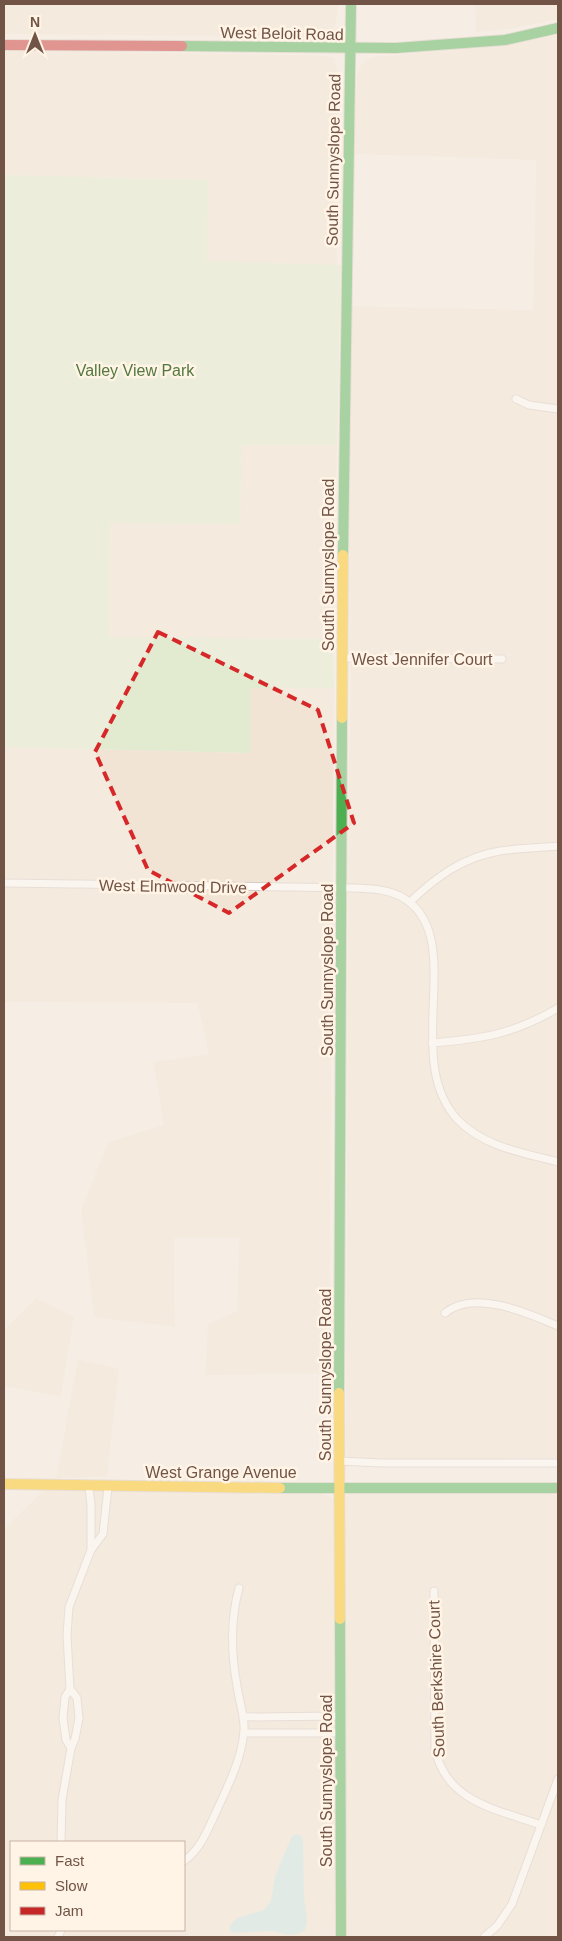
<svg xmlns="http://www.w3.org/2000/svg" width="562" height="1941" font-family="Helvetica,sans-serif">
	<style>
		.residential { fill: #f2e4d5; fill-rule: evenodd }
		.green { fill: #e2ebd0 }
		.water { fill: #c8e5e5 }
		.lines { fill: none; stroke-linecap: round; stroke-linejoin: round }
		.street-casing { stroke: #d7cbc4; stroke-width: 9 }
		.fast-casing { stroke: #d6cbc2; stroke-width: 12 }
		.slow-casing { stroke: #d6cbc2; stroke-width: 12 }
		.jam-casing { stroke: #d6cbc2; stroke-width: 12 }
		.street { stroke: #fefcfb; stroke-width: 7 }
		.fast { stroke: #4caf50; stroke-width: 10 }
		.slow { stroke: #ffc107; stroke-width: 10 }
		.jam { stroke: #c62828; stroke-width: 10 }
		.marked { fill: none; stroke: #d62828; stroke-width: 4; stroke-dasharray: 10 6; stroke-linejoin: round }
		.labels { text-anchor: middle; stroke-width: 5; stroke-linejoin: round; paint-order: stroke }
		.street-label { font-size: 16px; fill: #725447; stroke: #fff4e5 }
		.park-label { font-size: 16px; fill: #53783f; stroke: #fff4e5 }
	</style>
	<rect width="100%" height="100%" fill="#f6eee5"/>
	<g class="residential">
		<polygon points="4,4 339,4 335,27 330,33 314,37 281,37 4,34"/>
		<polygon points="475,4 558,4 558,19 510,29 476,32"/>
		<polygon points="558,35 558,1458 355,1461 349,1460 346,1449 349,775 351,678 349,585 351,306 533,310 536,160 354,154 357,75 361,65 366,60 373,57 503,46"/>
		<polygon points="4,51 312,55 333,57 338,73 337,265 206,262 208,180 4,175"/>
		<polygon points="242,445 337,445 333,639 109,637 110,523 239,524"/>
		<polygon points="251,688 334,688 329,1374 205,1375 208,1324 237,1311 239,1238 174,1238 175,1327 94,1317 81,1209 108,1142 164,1125 153,1062 209,1054 197,1003 4,1002 4,747 251,753"/>
		<polygon points="36,1298 74,1317 61,1397 4,1386 4,1330"/>
		<polygon points="78,1359 119,1369 107,1477 56,1478"/>
		<path d="M44,1490L321,1493L332,1498L335,1504L337,1937H4V1529ZM11,1842H184V1930H11Z"/>
		<polygon points="511,1492 558,1494 558,1937 346,1937 346,1497 349,1494 359,1493"/>
	</g>
	<polygon class="green" points="4,175 208,180 207,261 341,265 337,445 242,445 240,524 110,523 109,637 333,639 334,688 251,688 251,753 4,747"/>
	<path class="water" d="M297,1834L302,1836L303,1843L304,1896L307,1920L305,1930C291,1940 282,1931 267,1931C255,1932 244,1933 231,1932L229,1927L237,1918L264,1910L271,1901L275,1876L292,1836Z"/>
	<g class="lines">
		<g class="street-casing">
			<g id="street">
				<polyline points="516,399 529,405 558,409"/>
				<polyline points="342,658 502,659"/>
				<path d="M4,883L355,888C370,889 386,889 400,896C471,933 399,1058 458,1120C484,1147 524,1153 558,1162"/>
				<path d="M410,902C436,877 463,857 500,851C519,848 539,848 558,846"/>
				<path d="M432,1043C482,1039 514,1034 558,1008"/>
				<path d="M445,1313C474,1289 528,1313 558,1326"/>
				<polyline points="340,1461 380,1463 558,1463"/>
				<polyline points="89,1487 91,1505 91,1550"/>
				<path d="M434,1591L435,1749C446,1802 496,1809 541,1825"/>
				<polyline points="243,1717 341,1716"/>
				<polyline points="244,1733 340,1733"/>
				<polyline points="71,1748 66,1740 63,1718 65,1697 70,1689 67,1635 69,1607 91,1550 103,1534 108,1487"/>
				<polyline points="61,1842 62,1800 71,1748 75,1739 79,1718 77,1698 70,1689"/>
				<path d="M184,1861C201,1849 208,1829 217,1810C228,1786 242,1758 244,1731C245,1716 239,1701 237,1686C231,1653 230,1621 239,1588"/>
				<polyline points="58,1937 61,1930"/>
				<polyline points="484,1937 497,1926 512,1904 558,1779"/>
			</g>
		</g>
		<g class="fast-casing">
			<g id="fast">
				<polyline points="182,46 396,48 505,40 558,28"/>
				<polyline points="343,555 351,4"/>
				<polyline points="339,1393 342,718"/>
				<polyline points="280,1488 558,1488"/>
				<polyline points="340,1619 341,1937"/>
			</g>
		</g>
		<g class="slow-casing">
			<g id="slow">
				<polyline points="342,718 343,555"/>
				<polyline points="339,1393 340,1619"/>
				<polyline points="4,1484 280,1488"/>
			</g>
		</g>
		<g class="jam-casing">
			<polyline id="jam" points="4,45 182,46"/>
		</g>
		<use href="#street" class="street"/>
		<use href="#fast" class="fast"/>
		<use href="#slow" class="slow"/>
		<use href="#jam" class="jam"/>
	</g>
	<path d="M0 0H562V1941H0ZM158,632L318,710L354,823L229,913L148,870L95,752Z" fill="#f6eee5" fill-opacity=".55" fill-rule="evenodd"/>
	<path class="marked" d="M158,632L318,710L354,823L229,913L148,870L95,752Z"/>
	<g class="labels">
		<g class="street-label">
			<text transform="translate(282 33) rotate(1)" y="6">West Beloit Road</text>
			<text transform="translate(333 160) rotate(-89)" y="6">South Sunnyslope Road</text>
			<text transform="translate(328 565) rotate(-90)" y="6">South Sunnyslope Road</text>
			<text x="422" y="665">West Jennifer Court</text>
			<text transform="translate(173 886) rotate(1)" y="6">West Elmwood Drive</text>
			<text transform="translate(327 970) rotate(-90)" y="6">South Sunnyslope Road</text>
			<text transform="translate(325 1375) rotate(-90)" y="6">South Sunnyslope Road</text>
			<text x="221" y="1478">West Grange Avenue</text>
			<text transform="translate(436 1679) rotate(-92)" y="6">South Berkshire Court</text>
			<text transform="translate(326 1781) rotate(-90)" y="6">South Sunnyslope Road</text>
		</g>
		<g class="park-label">
			<text x="135" y="376">Valley View Park</text>
		</g>
	</g>
	<rect width="562" height="1941" fill="none" stroke="#725447" stroke-width="10"/>
	<rect x="10" y="1841" width="175" height="90" fill="#fff4e5" stroke="#c7b4a6"/>
	<rect x="20" y="1857" width="25" height="8" fill="#4caf50" stroke="#c7b4a6"/>
	<text x="55" y="1866" font-size="15" fill="#725447">Fast</text>
	<rect x="20" y="1882" width="25" height="8" fill="#ffc107" stroke="#c7b4a6"/>
	<text x="55" y="1891" font-size="15" fill="#725447">Slow</text>
	<rect x="20" y="1907" width="25" height="8" fill="#c62828" stroke="#c7b4a6"/>
	<text x="55" y="1916" font-size="15" fill="#725447">Jam</text>
	<g transform="translate(35 35)" stroke="#fff4e5" stroke-width="4" paint-order="stroke">
	<path d="M0-4L9 19L0 12L-9 19Z" fill="#725447"/>
	<text y="-8" font-size="14" font-weight="bold" text-anchor="middle" fill="#725447">N</text>
	</g>
</svg>
